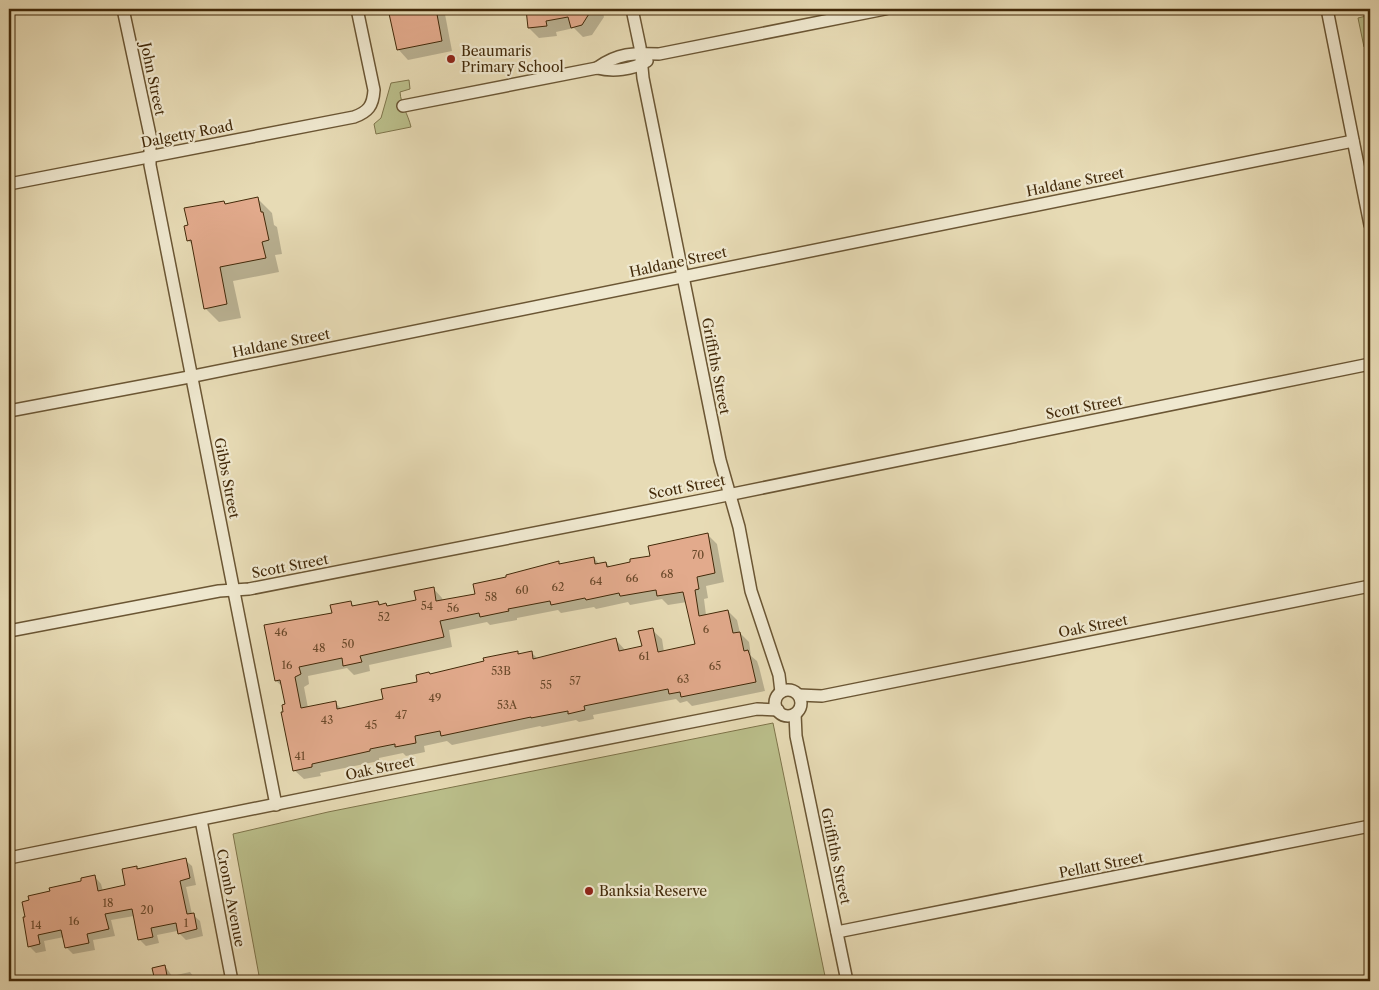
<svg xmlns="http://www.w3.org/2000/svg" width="1379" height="990" font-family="'Libre Caslon Text',serif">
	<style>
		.green { fill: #babe8a; stroke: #7e744a }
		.shadow { fill: #0003; fill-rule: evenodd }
		.building { fill: #e2aa8c; stroke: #422909; fill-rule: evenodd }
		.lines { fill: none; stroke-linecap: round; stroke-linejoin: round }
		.street-casing { stroke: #6b5634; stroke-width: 14 }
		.street { stroke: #efe8cf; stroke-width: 11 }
		.poi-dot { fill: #8f2418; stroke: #efe8cf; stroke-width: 2 }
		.labels { text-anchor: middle; stroke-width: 4.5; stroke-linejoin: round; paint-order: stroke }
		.number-label { font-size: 11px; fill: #6a492a }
		.poi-label { font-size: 14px; fill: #422909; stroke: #efe8cf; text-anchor: start }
		.street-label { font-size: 14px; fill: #422909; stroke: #efe8cf }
	</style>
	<rect width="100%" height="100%" fill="#e7dbb5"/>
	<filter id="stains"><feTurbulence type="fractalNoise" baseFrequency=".004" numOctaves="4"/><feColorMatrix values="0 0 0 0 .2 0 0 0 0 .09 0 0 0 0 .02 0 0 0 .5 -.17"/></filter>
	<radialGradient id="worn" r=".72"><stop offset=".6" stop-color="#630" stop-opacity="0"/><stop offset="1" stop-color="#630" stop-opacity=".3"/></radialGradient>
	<g class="green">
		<polygon points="1370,15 1370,45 1364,47 1358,18"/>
		<path d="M409,80L410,89L400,92C401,105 408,114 411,127L376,134L374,124L381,118L391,83Z"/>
		<polygon points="773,723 826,981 260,981 233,834 328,812"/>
	</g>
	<g class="shadow">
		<polygon points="389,9 444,9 452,51 408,60 398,49"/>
		<polygon points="501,9 520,9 505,13"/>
		<polygon points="527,9 602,9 604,17 592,35 583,37 574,28 556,32 557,36 539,38 529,28"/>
		<polygon points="258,199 272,213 274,225 277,227 282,254 275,255 279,272 233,281 241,318 219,322 205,308 193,245 188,240 224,202 227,205"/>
		<path d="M707,534L717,544L724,582L706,586L708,598L704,599L706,615L728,611L737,620L740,633L749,642L751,656L757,661L759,667L765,691L692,706L687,701L680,703L676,699L593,715L594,719L579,722L576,720L542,727L540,726L452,745L447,741L424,746L425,752L406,756L403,753L379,758V761L320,773L321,776L304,779L294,770L283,687L276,681L333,614L350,602L355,607L378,602L382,606L386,605L389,607L417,601L433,588L442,598L443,601L476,595L508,578L558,562L561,565L594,558L599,564L606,563L610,567L651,557ZM662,599L668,605L687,602L696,645L664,652L662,639L652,630L643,647L626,651L616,640L538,659L532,653L520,655L517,653L430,675L419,683L384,700L342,709L335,703L308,708L304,687L309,684L308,676L347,668L354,675L370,671L369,665L452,647L449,630L487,622L490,625L517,620V618L558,610L561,613L594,607L596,609L628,602L630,605Z"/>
		<polygon points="185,860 192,866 196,885 186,887 192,914 200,921 203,936 186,940 177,931 157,935 159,943 146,946 139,939 134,916 111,920 115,936 93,940 95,950 73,954 66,947 64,937 44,941 46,951 36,953 29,946 24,918 83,882 95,877 101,884 103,891 126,886 136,868 138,870"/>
		<polygon points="165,966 172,976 190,972 197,981 156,981 154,969"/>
		<polygon points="122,976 127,981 106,981 106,980"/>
	</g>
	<g class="building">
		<polygon points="388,9 436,9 442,41 397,50"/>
		<polygon points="526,9 592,9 582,25 571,28 568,17 546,21 547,26 528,28"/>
		<polygon points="258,197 261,212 263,212 269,240 262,242 266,258 220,267 227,304 204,309 191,240 187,241 184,226 188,225 184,208 224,201 225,204"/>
		<path d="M708,533L715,573L697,577L699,589L695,590L699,616L728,610L733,633L740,632L744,651L748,650L750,656L756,682L681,697L680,692L669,694L668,689L584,706L585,710L568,714V711L531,718V717L441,736L440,731L415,736L416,743L395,747V744L370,749V751L312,764V767L293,771L281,712H283L282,705L285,704L280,680L275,681L264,625L332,613L330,605L351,601L352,606L378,601L379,605L386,603L387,606L416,600L414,591L434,587L436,601L475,594L473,584L506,577V575L559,561V564L594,557L595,564L606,562L607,567L630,562V559L650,556L648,546ZM656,590L657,596L683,592L695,644L658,652L653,628L638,631L642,646L619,651L616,638L533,659L532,651L518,654V651L483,658L484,661L430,674L429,672L416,675L417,682L381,689L383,699L337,709L336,701L301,708L295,677L301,674L299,667L342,658L343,666L362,662L360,656L444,637L440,621L479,613L480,617L509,611L508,609L550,601L551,605L585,598L586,600L619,593L620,596H621Z"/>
		<polygon points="186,858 190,878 180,881 187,914 194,913 197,929 178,934 176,923 151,928 153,937 138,940 132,909 105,914 109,929 87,934 89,943 65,948 61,930 38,935 40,944 28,947 23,917 25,917 22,902 29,900 28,896 50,891 49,888 81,881 81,878 95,875 98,891 125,885 122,869 137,866 137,869"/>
		<polygon points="165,965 168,981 155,981 152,968"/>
	</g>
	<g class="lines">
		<g class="street-casing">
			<g id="street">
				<polyline points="123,9 150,135 150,165 276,805"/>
				<polyline points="632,9 640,47 643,78 720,460 739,527 751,591 779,675 781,692"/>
				<polyline points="1327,9 1370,225"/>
				<path d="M597,68C618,53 633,53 659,54L885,9"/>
				<path d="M403,106L597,68C613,72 632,70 647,61"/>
				<path d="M9,184L354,117C368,112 373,106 374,90L357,9"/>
				<polyline points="9,411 184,378 1353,141"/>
				<polyline points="9,631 219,591 249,589 713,498 1370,364"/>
				<circle cx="788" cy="703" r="13"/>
				<polyline points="799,695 822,696 1370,586"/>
				<polyline points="795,714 796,736 847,981"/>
				<polyline points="201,820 232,981"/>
				<polyline points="9,858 381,783 757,709 778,710"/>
				<polyline points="837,932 1370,826"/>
			</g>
		</g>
		<use href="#street" class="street"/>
	</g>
	<g class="poi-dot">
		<circle cx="451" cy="59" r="5"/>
		<circle cx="589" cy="891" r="5"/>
	</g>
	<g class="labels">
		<g class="number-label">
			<text x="698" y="559">70</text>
			<text x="667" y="578">68</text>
			<text x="632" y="582">66</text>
			<text x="596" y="585">64</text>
			<text x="558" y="591">62</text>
			<text x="522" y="594">60</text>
			<text x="491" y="601">58</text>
			<text x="427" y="610">54</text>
			<text x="453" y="612">56</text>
			<text x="384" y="621">52</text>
			<text x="706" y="633">6</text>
			<text x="281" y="636">46</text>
			<text x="348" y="648">50</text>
			<text x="319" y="652">48</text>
			<text x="644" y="660">61</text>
			<text x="287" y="669">16</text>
			<text x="715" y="670">65</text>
			<text x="501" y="675">53B</text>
			<text x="683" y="683">63</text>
			<text x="575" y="685">57</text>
			<text x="546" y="689">55</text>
			<text x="435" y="702">49</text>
			<text x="507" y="709">53A</text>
			<text x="401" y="719">47</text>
			<text x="327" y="724">43</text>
			<text x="371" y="729">45</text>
			<text x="300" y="760">41</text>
			<text x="108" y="907">18</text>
			<text x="147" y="914">20</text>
			<text x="74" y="925">16</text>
			<text x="186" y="927">1</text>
			<text x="36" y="929">14</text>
		</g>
		<g class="poi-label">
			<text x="461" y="56">Beaumaris<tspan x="461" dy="16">Primary School</tspan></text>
			<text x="599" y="896">Banksia Reserve</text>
		</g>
		<g class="street-label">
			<text transform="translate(153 79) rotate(78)" y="5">John Street</text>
			<text transform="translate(187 134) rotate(-11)" y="5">Dalgetty Road</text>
			<text transform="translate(1075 182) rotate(-11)" y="5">Haldane Street</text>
			<text transform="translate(678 262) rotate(-12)" y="5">Haldane Street</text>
			<text transform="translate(281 343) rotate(-11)" y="5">Haldane Street</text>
			<text transform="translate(716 366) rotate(79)" y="5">Griffiths Street</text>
			<text transform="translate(1084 407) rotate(-11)" y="5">Scott Street</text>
			<text transform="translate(227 478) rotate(79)" y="5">Gibbs Street</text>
			<text transform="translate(687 487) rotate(-11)" y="5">Scott Street</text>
			<text transform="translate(290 566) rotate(-11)" y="5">Scott Street</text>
			<text transform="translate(1093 626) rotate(-11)" y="5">Oak Street</text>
			<text transform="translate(380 768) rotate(-12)" y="5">Oak Street</text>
			<text transform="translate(836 856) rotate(78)" y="5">Griffiths Street</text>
			<text transform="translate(1101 865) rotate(-11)" y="5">Pellatt Street</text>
			<text transform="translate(231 898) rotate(79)" y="5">Cromb Avenue</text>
		</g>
	</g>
	<rect width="1379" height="990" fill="none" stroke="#e7dbb5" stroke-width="30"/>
	<rect x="10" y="10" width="1359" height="970" fill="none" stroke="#422909" stroke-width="2.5"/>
	<rect x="15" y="15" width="1349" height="960" fill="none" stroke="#422909"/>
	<rect width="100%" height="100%" filter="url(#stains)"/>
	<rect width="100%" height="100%" fill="url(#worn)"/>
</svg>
